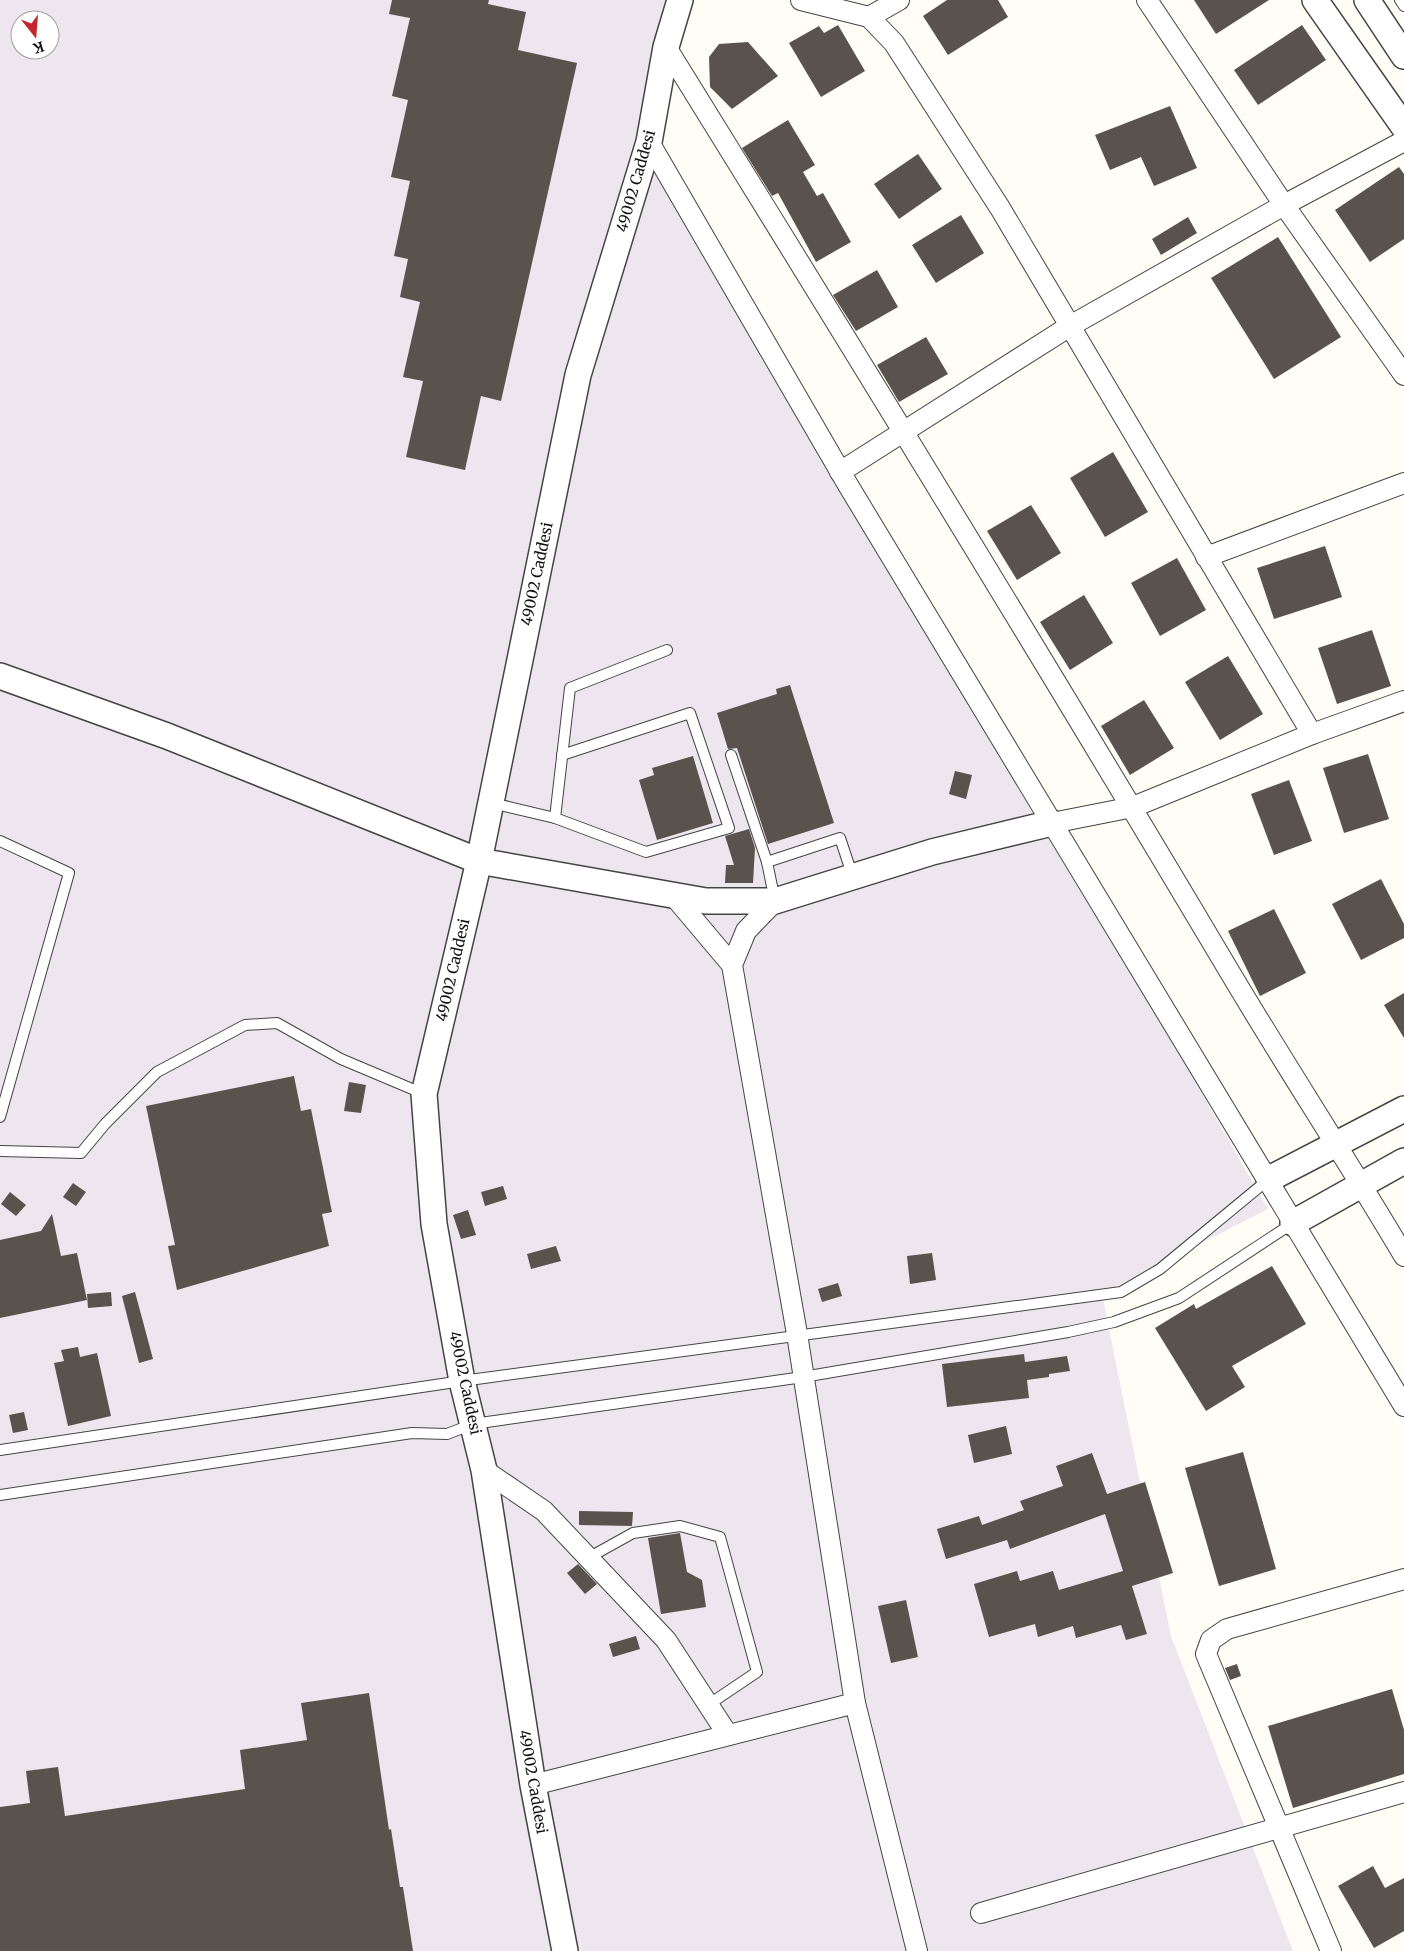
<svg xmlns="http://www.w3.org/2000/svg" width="1404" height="1951" font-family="Merriweather,serif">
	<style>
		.industrial { fill: #eee6ef; fill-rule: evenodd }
		.building { fill: #5a524d }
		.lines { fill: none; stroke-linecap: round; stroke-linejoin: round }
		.service-casing { stroke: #444; stroke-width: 12 }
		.minor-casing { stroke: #444; stroke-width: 22 }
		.tertiary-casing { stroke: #444; stroke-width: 28 }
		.service { stroke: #fff; stroke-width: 10 }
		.minor { stroke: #fff; stroke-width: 20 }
		.tertiary { stroke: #fff; stroke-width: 25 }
		.labels { text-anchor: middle; stroke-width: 5; stroke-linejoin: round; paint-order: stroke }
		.street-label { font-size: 15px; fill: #111; stroke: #fff }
	</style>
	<rect width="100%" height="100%" fill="#fffdf5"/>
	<path class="industrial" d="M0,0H680L651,134L1268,1209L1102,1294L1171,1636L1293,1951H0ZM20,20H50V50H20Z"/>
	<g class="building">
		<polygon points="392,0 489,0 488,4 526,12 518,50 577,63 501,401 481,396 465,470 406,457 423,381 403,377 420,302 400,297 408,259 394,256 410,181 391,177 408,100 392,96 410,18 389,14"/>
		<polygon points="947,0 998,0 1008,17 948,55 923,16"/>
		<polygon points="1194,0 1269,0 1216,34"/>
		<polygon points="838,25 865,71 821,97 789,43 819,26 824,33"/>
		<polygon points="1302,25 1326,60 1258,105 1234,70"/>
		<polygon points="748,42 778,76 732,109 710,87 709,57 719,44"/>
		<polygon points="1170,106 1197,168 1154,186 1141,157 1110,170 1095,135"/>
		<polygon points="788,120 815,165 803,172 817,196 823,193 851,242 816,262 778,193 772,196 742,148"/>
		<polygon points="918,154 942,189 899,219 874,184"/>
		<polygon points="1399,167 1404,174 1404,239 1370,262 1335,210"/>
		<polygon points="961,215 984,253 936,283 912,245"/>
		<polygon points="1188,217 1197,233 1161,255 1152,239"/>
		<polygon points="1278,237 1341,337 1274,379 1211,278"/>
		<polygon points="877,270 898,307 856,331 833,295"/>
		<polygon points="926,337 948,374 899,402 877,365"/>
		<polygon points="1113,452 1148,512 1105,537 1070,478"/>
		<polygon points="1031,505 1061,553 1017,580 987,531"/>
		<polygon points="1325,546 1342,597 1274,619 1257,568"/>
		<polygon points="1177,558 1206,610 1160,636 1131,583"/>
		<polygon points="1084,595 1113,643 1070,670 1040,622"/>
		<polygon points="1372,630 1391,686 1337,704 1318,648"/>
		<polygon points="1228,656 1263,714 1220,740 1185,682"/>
		<polygon points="790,685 834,823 768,844 737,748 728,749 717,713 777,694 776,689"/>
		<polygon points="1144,700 1174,748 1130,775 1101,726"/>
		<polygon points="1368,754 1389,819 1344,833 1323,768"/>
		<polygon points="693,756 713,823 657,840 639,780 654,775 652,768"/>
		<polygon points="955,771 972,775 966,799 949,794"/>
		<polygon points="1289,780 1312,841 1274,855 1251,794"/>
		<polygon points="749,829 755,848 753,883 725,883 726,865 734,865 725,836"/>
		<polygon points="1381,879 1404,924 1404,938 1361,960 1332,904"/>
		<polygon points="1274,909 1306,973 1260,996 1228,931"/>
		<polygon points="1404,993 1404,1038 1384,1005"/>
		<polygon points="294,1076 301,1111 311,1109 332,1212 322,1214 329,1246 177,1290 168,1246 175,1245 146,1106"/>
		<polygon points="349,1082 366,1085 361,1113 344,1111"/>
		<polygon points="73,1183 86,1192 76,1206 63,1197"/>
		<polygon points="503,1186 507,1199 485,1206 481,1192"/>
		<polygon points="10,1192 26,1205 16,1216 1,1204"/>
		<polygon points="468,1210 476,1235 461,1239 453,1215"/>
		<polygon points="52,1214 61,1256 77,1253 87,1300 0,1318 0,1240 41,1231"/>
		<polygon points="556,1246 561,1261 531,1269 527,1254"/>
		<polygon points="932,1253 936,1280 910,1284 907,1256"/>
		<polygon points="1272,1266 1306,1324 1232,1366 1245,1387 1206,1411 1155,1328 1194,1304 1196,1309"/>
		<polygon points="838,1283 842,1296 822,1302 818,1289"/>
		<polygon points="111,1292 112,1306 88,1308 87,1294"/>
		<polygon points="135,1292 153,1359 139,1363 122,1296"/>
		<polygon points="78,1347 80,1357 97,1353 111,1416 68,1426 54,1363 64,1361 61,1350"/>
		<polygon points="1024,1354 1025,1362 1067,1356 1070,1371 1049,1374 1049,1377 1027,1380 1029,1398 947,1407 942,1364"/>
		<polygon points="24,1412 28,1430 13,1433 9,1415"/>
		<polygon points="1006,1426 1012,1454 974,1463 968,1435"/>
		<polygon points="1243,1452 1276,1569 1219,1586 1185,1468"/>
		<polygon points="1092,1453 1107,1494 1145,1482 1173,1573 1132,1586 1147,1634 1126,1640 1121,1625 1076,1638 1073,1626 1038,1637 1035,1624 989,1637 974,1584 1017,1571 1020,1581 1053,1571 1059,1590 1123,1571 1105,1514 1010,1549 1007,1540 946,1559 937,1529 979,1516 982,1525 1024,1510 1020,1501 1063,1486 1056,1466"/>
		<polygon points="579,1511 633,1512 632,1526 579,1525"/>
		<polygon points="680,1533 687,1572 702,1580 706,1607 661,1614 648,1538"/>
		<polygon points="578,1564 597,1584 585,1594 567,1573"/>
		<polygon points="906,1600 918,1657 891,1663 878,1606"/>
		<polygon points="636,1636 640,1649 613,1657 609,1644"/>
		<polygon points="1237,1664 1241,1676 1230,1680 1225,1668"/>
		<polygon points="1392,1689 1404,1730 1404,1774 1293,1808 1268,1726"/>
		<polygon points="369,1693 389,1830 391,1829 400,1887 403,1887 413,1951 0,1951 0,1807 30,1803 26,1771 58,1767 65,1816 245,1789 240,1750 307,1740 301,1703"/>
		<polygon points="1373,1866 1385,1888 1404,1878 1404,1931 1374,1948 1338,1886"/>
	</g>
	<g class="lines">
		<g class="service-casing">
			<g id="service">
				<polyline points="1400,0 1404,6"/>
				<polyline points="731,755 767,862"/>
				<polyline points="492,803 555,818 646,852 729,828 690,713 562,755"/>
				<polyline points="555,818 570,688 667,650"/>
				<polyline points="0,841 69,873 0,1117"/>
				<polyline points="775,901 767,862 840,838 853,877"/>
				<polyline points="0,1151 81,1153 105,1124 157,1072 245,1025 277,1023 341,1059 424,1094"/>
				<polyline points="0,1450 462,1381 1121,1292 1160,1269 1269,1179"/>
				<polyline points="0,1495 412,1433 447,1434 473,1424 803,1377 1068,1332 1114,1322 1179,1298 1293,1223"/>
				<polyline points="588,1558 633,1533 680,1526 720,1537 757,1672 708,1705"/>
			</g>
		</g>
		<g class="minor-casing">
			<g id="minor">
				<polyline points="801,0 869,17 894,43 1000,208 1312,734"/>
				<polyline points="1147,0 1284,205 1404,375"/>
				<polyline points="869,17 899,0"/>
				<path d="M666,47C854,350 1040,653 1222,959C1281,1059 1345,1156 1404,1256"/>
				<polyline points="649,142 848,485 1404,1406"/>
				<polyline points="840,472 1070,326 1284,205 1404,141"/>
				<polyline points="1206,557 1404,483"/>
				<polyline points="1052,823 1133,807 1312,734 1404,701"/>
				<polyline points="673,895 732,965"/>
				<polyline points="775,901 746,931 732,965 797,1334 855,1703 917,1951"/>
				<polyline points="484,1470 544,1511 666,1640 728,1735"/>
				<polyline points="533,1785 855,1703"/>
				<polyline points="981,1913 1404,1792"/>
				<polyline points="1331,1951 1206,1654 1211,1640 1227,1629 1404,1579"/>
			</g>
		</g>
		<g class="tertiary-casing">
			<g id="tertiary">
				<polyline points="1315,0 1404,127"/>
				<polyline points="1367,0 1404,56"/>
				<polyline points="0,676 167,736 479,861 706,901 775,901 932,852 1052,823"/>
				<polyline points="1269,1179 1404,1109"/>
				<polyline points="1293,1223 1404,1161"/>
				<polyline points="565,1951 533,1785 484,1470 462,1381 434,1224 424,1094 479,861 578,375 649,142 666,47 680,0"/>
			</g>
		</g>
		<use href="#service" class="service"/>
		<use href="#minor" class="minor"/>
		<use href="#tertiary" class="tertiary"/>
	</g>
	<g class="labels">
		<g class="street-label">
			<text transform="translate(636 181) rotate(-74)" y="5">49002 Caddesi</text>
			<text transform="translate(537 574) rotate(-78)" y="5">49002 Caddesi</text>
			<text transform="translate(453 970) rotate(-77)" y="5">49002 Caddesi</text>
			<text transform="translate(465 1383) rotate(78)" y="5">49002 Caddesi</text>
			<text transform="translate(533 1782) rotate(80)" y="5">49002 Caddesi</text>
		</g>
	</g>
	<g transform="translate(35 35) rotate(163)"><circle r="24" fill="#ffffff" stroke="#a0a0a0"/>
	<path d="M0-4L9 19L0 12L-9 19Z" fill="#c4262e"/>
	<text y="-8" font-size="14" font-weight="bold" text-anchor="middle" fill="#111111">K</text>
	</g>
</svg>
